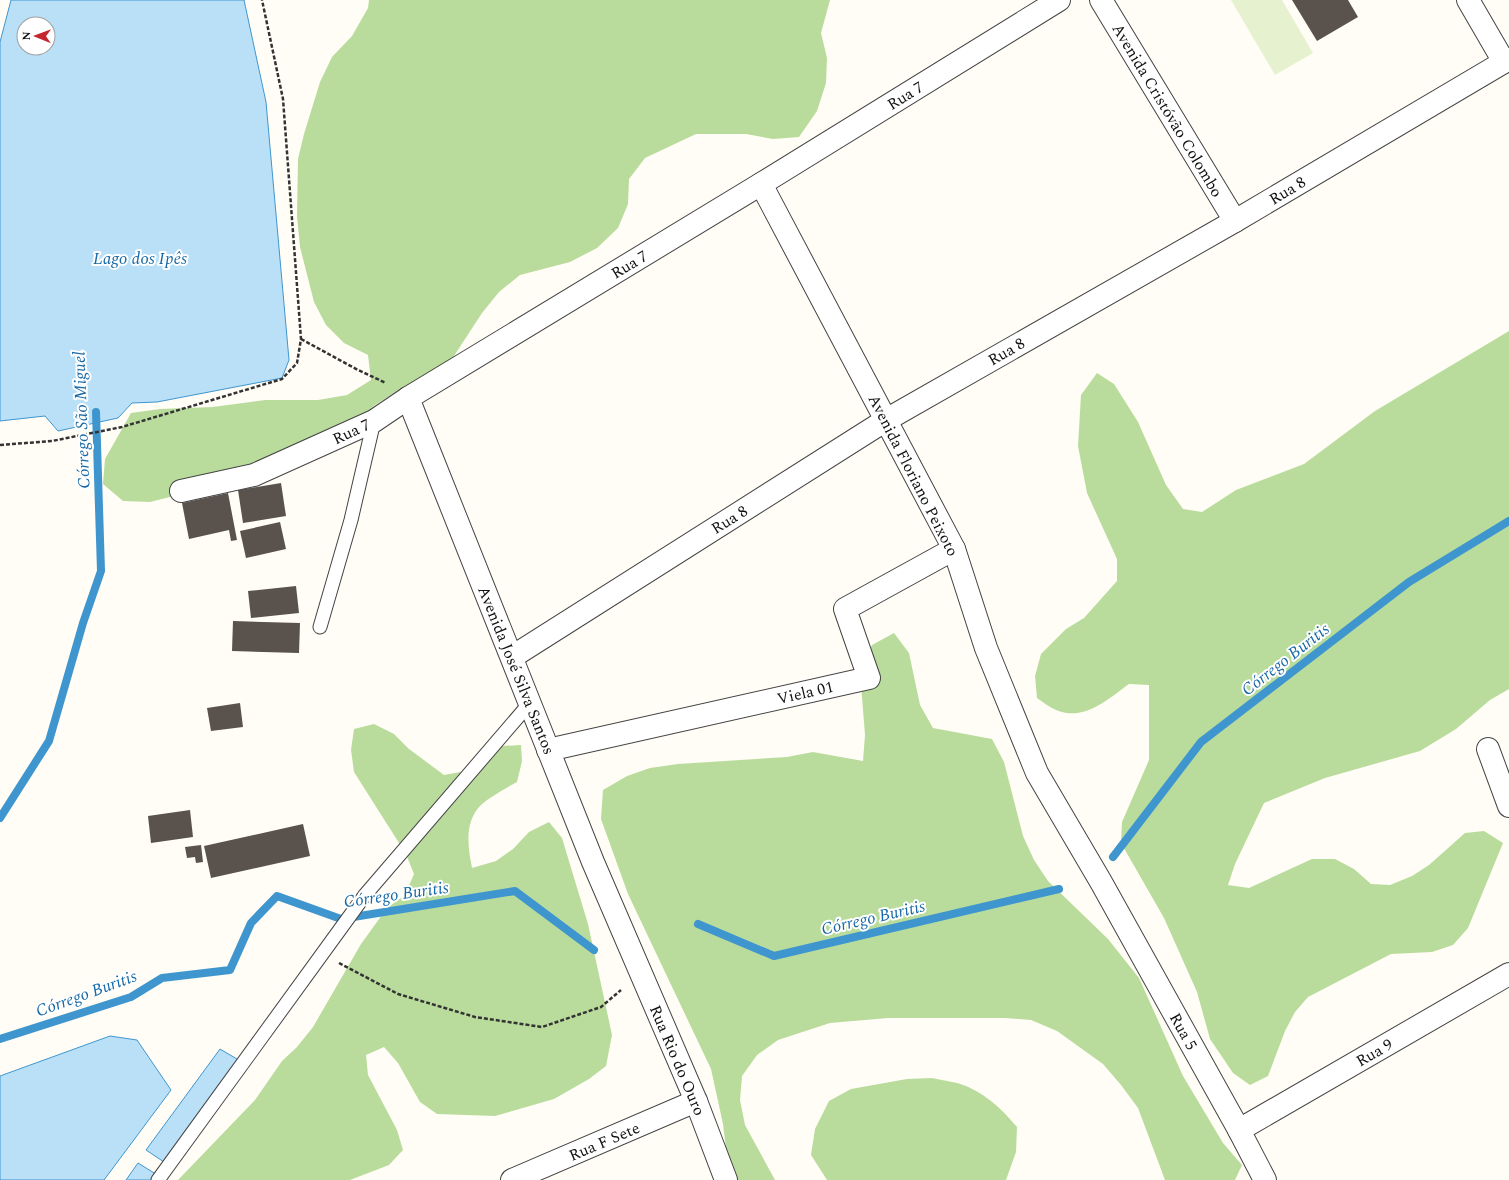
<svg xmlns="http://www.w3.org/2000/svg" width="1509" height="1180" font-family="Spectral,serif">
	<style>
		.forest { fill: #b9dc9c }
		.pitch { fill: #e6f2cf }
		.water { fill: #b9e0f7; stroke: #3f96cf; fill-rule: evenodd }
		.lines { fill: none; stroke-linecap: round; stroke-linejoin: round }
		.stream { stroke: #3f96cf; stroke-width: 8 }
		.building { fill: #5a524d }
		.service-casing { stroke: #444; stroke-width: 15 }
		.minor-casing { stroke: #444; stroke-width: 24 }
		.path { stroke: #333; stroke-width: 2.5; stroke-dasharray: 4 2; stroke-linecap: butt }
		.service { stroke: #fff; stroke-width: 13 }
		.minor { stroke: #fff; stroke-width: 22 }
		.labels { text-anchor: middle; stroke-width: 4; stroke-linejoin: round; paint-order: stroke }
		.street-label { font-size: 16px; fill: #111; stroke: #fff }
		.water-label { font-size: 17px; font-style: italic; fill: #1768a6; stroke: #fff }
	</style>
	<rect width="100%" height="100%" fill="#fffdf5"/>
	<g class="forest">
		<polygon points="369,0 830,0 821,33 827,58 826,83 817,111 799,137 773,139 746,134 696,134 645,158 629,179 628,204 618,228 597,248 570,262 520,275 499,292 482,313 452,359 431,376 405,386 375,405 353,425 335,445 289,472 259,481 233,481 150,502 123,501 103,484 105,459 131,413 160,409 213,407 265,400 318,400 347,395 371,380 368,355 344,343 326,325 314,302 300,247 297,216 298,159 304,134 320,82 332,57 352,36 368,8"/>
		<path d="M1509,331V689L1490,700L1456,729L1420,751L1325,778L1264,803L1235,864L1228,885L1249,888L1312,859H1335L1354,869L1371,884L1390,885L1412,876L1429,865L1465,833L1484,831L1503,843L1468,928L1453,945L1432,952L1391,954L1308,997L1295,1012L1285,1031L1268,1076L1250,1085L1233,1073L1210,1039L1197,992L1164,918L1121,843L1122,822L1149,760V685L1129,684C1108,699 1084,722 1056,710C1049,707 1043,702 1037,698L1035,676L1041,654L1066,629L1084,618L1117,581V559L1087,493L1078,446L1081,395L1097,373L1114,384L1138,422L1166,485L1183,509L1202,512L1236,490L1304,464L1375,411Z"/>
		<polygon points="894,633 909,653 920,705 933,728 992,739 1004,762 1023,836 1034,860 1048,881 1108,939 1139,978 1183,1076 1223,1143 1242,1165 1235,1180 1165,1180 1138,1108 1121,1085 1103,1064 1057,1031 1031,1020 1005,1018 888,1018 830,1023 778,1040 757,1055 742,1076 740,1100 745,1125 775,1180 730,1180 723,1124 711,1069 628,894 601,819 603,790 627,776 650,768 678,764 787,757 813,752 863,761 865,735 860,672 872,645"/>
		<path d="M374,724L394,734L409,749L444,775L466,771L501,746L521,745L522,761L517,782C508,787 486,799 480,806C464,823 468,847 472,868L496,861L513,849L529,832L549,822L562,838L588,924L612,1035L606,1066L589,1079L554,1099L495,1116L437,1114L420,1102L398,1063L384,1047L366,1055L368,1075L397,1130L403,1150L389,1165L350,1180H178L255,1100L282,1061L297,1047L313,1027L361,944L387,908L405,895L414,874L406,854L354,772L351,750L354,729Z"/>
		<path d="M932,1078C940,1080 949,1081 957,1083C982,1090 1001,1108 1017,1127L1016,1152L1006,1180H827L811,1155L815,1129L829,1101L851,1089L907,1079Z"/>
	</g>
	<polygon class="pitch" points="1231,0 1282,0 1313,53 1275,75"/>
	<g class="water">
		<path d="M11,0H244L266,102L289,360L282,378L157,402L132,403L118,418L58,431L45,416L0,421V42ZM24,24H48V48H24Z"/>
		<polygon points="110,1036 137,1040 171,1090 104,1180 0,1180 0,1076"/>
		<polygon points="220,1049 242,1062 164,1162 146,1150"/>
		<polygon points="138,1163 159,1176 155,1180 126,1180"/>
	</g>
	<g class="lines">
		<g class="stream">
			<polyline points="0,818 49,741 83,623 101,571 96,412"/>
			<polyline points="1113,857 1201,742 1409,582 1509,521"/>
			<polyline points="698,924 774,956 1059,889"/>
			<polyline points="0,1039 131,997 162,978 230,970 251,923 277,896 341,919 515,891 594,950"/>
		</g>
	</g>
	<g class="building">
		<polygon points="1292,0 1348,0 1358,17 1317,41"/>
		<polygon points="281,483 286,516 243,523 238,490"/>
		<polygon points="228,493 237,540 231,541 229,530 189,539 182,503"/>
		<polygon points="280,522 286,549 246,558 240,531"/>
		<polygon points="296,586 299,613 251,618 248,591"/>
		<polygon points="233,621 300,623 299,653 232,651"/>
		<polygon points="240,703 243,727 211,731 207,708"/>
		<polygon points="190,810 193,837 151,843 148,816"/>
		<polygon points="303,824 310,856 211,878 204,846"/>
		<polygon points="201,845 203,862 196,863 195,857 187,858 185,847"/>
	</g>
	<g class="lines">
		<g class="service-casing">
			<g id="service">
				<polyline points="320,627 351,520 374,421"/>
				<polyline points="158,1180 365,895 530,703"/>
			</g>
		</g>
		<g class="minor-casing">
			<g id="minor">
				<polyline points="1101,0 1235,221"/>
				<polyline points="1468,0 1504,62"/>
				<polyline points="761,184 954,549 986,648 1037,773 1101,882 1239,1130 1265,1180"/>
				<polyline points="408,398 593,862 696,1101 726,1180"/>
				<polyline points="181,491 254,475 374,421 408,398 761,184 1059,0"/>
				<polyline points="512,657 886,420 1235,221 1509,59"/>
				<polyline points="1488,749 1509,806"/>
				<polyline points="548,750 869,678 845,609 954,549"/>
				<polyline points="1239,1130 1509,974"/>
				<polyline points="512,1180 696,1101"/>
			</g>
		</g>
		<g class="path">
			<polyline points="301,339 358,370 386,383"/>
			<polyline points="0,445 52,441 122,427 282,379 297,363 301,339 283,99 262,0"/>
			<polyline points="339,963 398,994 475,1017 542,1027 601,1007 621,990"/>
		</g>
		<use href="#service" class="service"/>
		<use href="#minor" class="minor"/>
	</g>
	<g class="labels">
		<g class="street-label">
			<text transform="translate(905 95) rotate(-32)" y="6">Rua 7</text>
			<text transform="translate(1168 110) rotate(59)" y="6">Avenida Cristóvão Colombo</text>
			<text transform="translate(1287 190) rotate(-31)" y="6">Rua 8</text>
			<text transform="translate(629 264) rotate(-31)" y="6">Rua 7</text>
			<text transform="translate(1006 351) rotate(-30)" y="6">Rua 8</text>
			<text transform="translate(351 431) rotate(-25)" y="6">Rua 7</text>
			<text transform="translate(914 475) rotate(63)" y="6">Avenida Floriano Peixoto</text>
			<text transform="translate(729 519) rotate(-32)" y="6">Rua 8</text>
			<text transform="translate(517 670) rotate(68)" y="6">Avenida José Silva Santos</text>
			<text transform="translate(805 692) rotate(-13)" y="6">Viela 01</text>
			<text transform="translate(1184 1031) rotate(61)" y="6">Rua 5</text>
			<text transform="translate(1374 1052) rotate(-30)" y="6">Rua 9</text>
			<text transform="translate(678 1060) rotate(67)" y="6">Rua Rio do Ouro</text>
			<text transform="translate(604 1141) rotate(-23)" y="6">Rua F Sete</text>
		</g>
		<g class="water-label">
			<text x="140" y="264">Lago dos Ipês</text>
			<text transform="translate(81 420) rotate(-92)" y="6">Córrego São Miguel</text>
			<text transform="translate(1285 659) rotate(-38)" y="6">Córrego Buritis</text>
			<text transform="translate(396 894) rotate(-8)" y="6">Córrego Buritis</text>
			<text transform="translate(873 917) rotate(-13)" y="6">Córrego Buritis</text>
			<text transform="translate(86 993) rotate(-20)" y="6">Córrego Buritis</text>
		</g>
	</g>
	<g transform="translate(36 36) rotate(271)"><circle r="19" fill="#ffffff" stroke="#a0a0a0"/>
	<path d="M0-3L7 15L0 10L-7 15Z" fill="#c4262e"/>
	<text y="-6" font-size="11" font-weight="bold" text-anchor="middle" fill="#111111">N</text>
	</g>
</svg>
